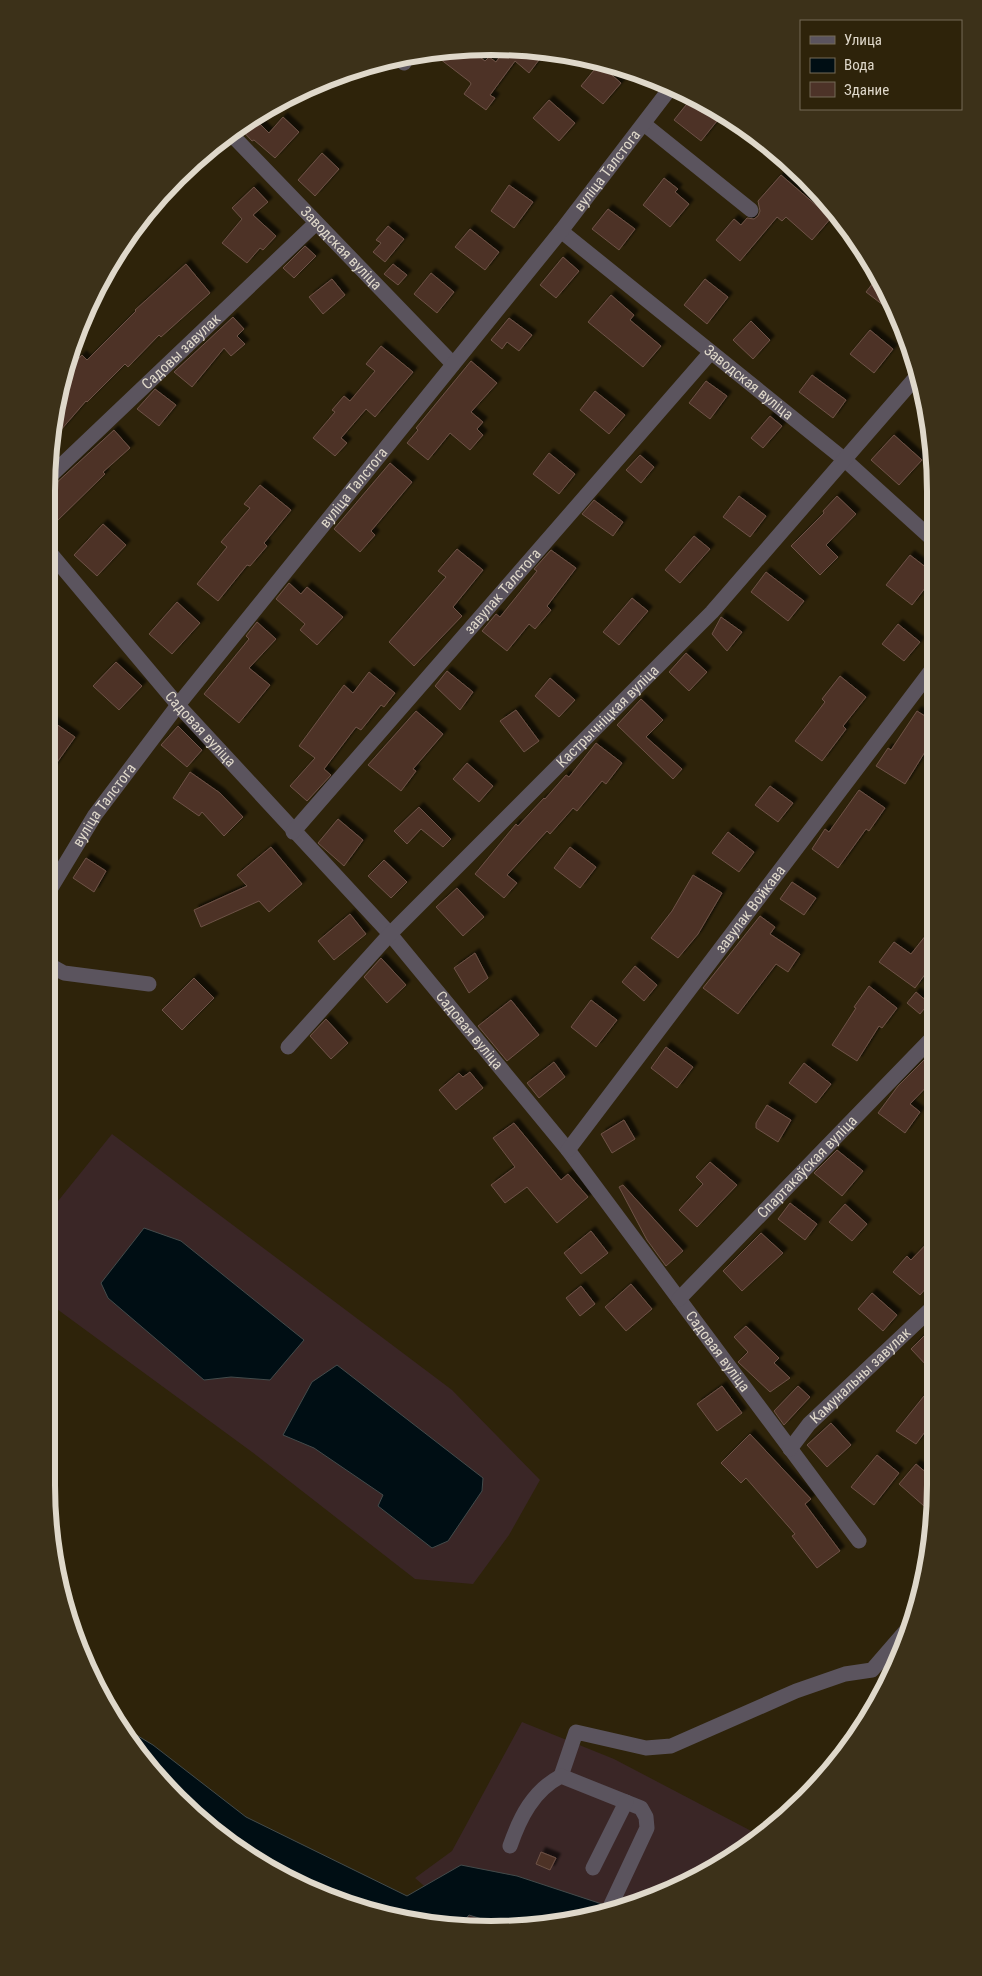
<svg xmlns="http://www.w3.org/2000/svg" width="982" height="1976" font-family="'Roboto Condensed',sans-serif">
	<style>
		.industrial { fill: #3a2626 }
		.water { fill: #000e14; stroke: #434b4b }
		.building { fill: #4d3328; stroke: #6e5246; filter: url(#shadow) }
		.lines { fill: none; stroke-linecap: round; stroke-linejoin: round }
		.minor { stroke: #5b545e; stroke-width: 15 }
		.labels { text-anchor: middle; stroke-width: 5; stroke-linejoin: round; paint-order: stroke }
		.street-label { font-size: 15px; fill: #dfd8ca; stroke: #2e230a }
		.rim { fill: none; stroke: #dfd8ca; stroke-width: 6 }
	</style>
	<defs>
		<filter id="shadow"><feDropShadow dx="4.5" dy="-4.5" stdDeviation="1" flood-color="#0009"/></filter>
	</defs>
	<rect width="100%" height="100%" fill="#2e230a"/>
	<g class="industrial">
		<polygon points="112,1134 452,1390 540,1480 509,1535 473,1584 415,1579 252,1452 46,1301 46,1216"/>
		<polygon points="522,1722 614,1759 757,1834 688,1884 549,1926 467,1923 415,1878 452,1851"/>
	</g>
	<g class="water">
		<polygon points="144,1228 181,1241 304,1340 270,1380 231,1377 204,1380 108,1298 101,1283"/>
		<polygon points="337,1365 483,1478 482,1491 448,1541 432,1548 378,1506 383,1495 314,1448 283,1435 312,1382"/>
		<polygon points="123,1727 153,1745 246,1817 407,1896 461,1865 517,1876 611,1907 549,1926 498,1924 469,1915 462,1923 404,1921 268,1870 198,1819 138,1756"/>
	</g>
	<g class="building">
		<polygon points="496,47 545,52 529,73 515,61 490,95 495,98 486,110 464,94 471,84 470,82 431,52 468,48 485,61 489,57 496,62 503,52"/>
		<polygon points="599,64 621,83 603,104 581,86"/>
		<polygon points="549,100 575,123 559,141 533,118"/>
		<polygon points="690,100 717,121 701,141 674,120"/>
		<polygon points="253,117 269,133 283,117 299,132 275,158 254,140 252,141 238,126"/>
		<polygon points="322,153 339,169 315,196 298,180"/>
		<polygon points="781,175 831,218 812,240 786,217 782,221 777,217 740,261 716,240 734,219 741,225 747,218 754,219 758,216 760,211 758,201"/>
		<polygon points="664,178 678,189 675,192 689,204 670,227 643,205"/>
		<polygon points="509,185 533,202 514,228 491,211"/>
		<polygon points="254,187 268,202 253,215 276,236 263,250 260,248 247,263 222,243 242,219 232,208"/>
		<polygon points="608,209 635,229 619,250 592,229"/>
		<polygon points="388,226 404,239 385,262 373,252 381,243 376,240"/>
		<polygon points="470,229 499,252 485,270 455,247"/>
		<polygon points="305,246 316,256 294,278 283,268"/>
		<polygon points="563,257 579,271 556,298 540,285"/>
		<polygon points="186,264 210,293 161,337 159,335 128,367 125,364 87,402 86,401 60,431 53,424 55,404 64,374 82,355 87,360 136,311 135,310"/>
		<polygon points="393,264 407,275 398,285 384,274"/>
		<polygon points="431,273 454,292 437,313 414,294"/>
		<polygon points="877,278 900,318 866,292"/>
		<polygon points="332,279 345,295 323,314 309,297"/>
		<polygon points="705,279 728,297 707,324 684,305"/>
		<polygon points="611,295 634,315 630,320 661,346 643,367 588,322"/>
		<polygon points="233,317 244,329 237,336 245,344 231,356 224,348 192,387 174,372"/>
		<polygon points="509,318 532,335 519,351 507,342 502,349 491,340"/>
		<polygon points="751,321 770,340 753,359 733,340"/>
		<polygon points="870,330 893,349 874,373 850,354"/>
		<polygon points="381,346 413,372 375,417 366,409 341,438 347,443 335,456 313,438 335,412 332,410 344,396 350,401 375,371 366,364"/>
		<polygon points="471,361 497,383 471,412 483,422 477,429 483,435 470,450 450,433 428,460 407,443 418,430 416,428"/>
		<polygon points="812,375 846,400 833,418 799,392"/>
		<polygon points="706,381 727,396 710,419 689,403"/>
		<polygon points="155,389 176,405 159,426 137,409"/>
		<polygon points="595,391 625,415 609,434 580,410"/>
		<polygon points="770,416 782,426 763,448 751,438"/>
		<polygon points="114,430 130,448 103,472 105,474 56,522 46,512 47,488 53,486"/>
		<polygon points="894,435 922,460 899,485 871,460"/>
		<polygon points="549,453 575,474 559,494 533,474"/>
		<polygon points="640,455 654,467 641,483 626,470"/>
		<polygon points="390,463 412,482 371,531 375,535 360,552 334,529"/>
		<polygon points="260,485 291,510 264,543 267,546 250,566 247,565 218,601 197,584 227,547 221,542 250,508 244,504"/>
		<polygon points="739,496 766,516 750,537 723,517"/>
		<polygon points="837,496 856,514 826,545 838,557 820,575 791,546 824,513 823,511"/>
		<polygon points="594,500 623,522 613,536 582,514"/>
		<polygon points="103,524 126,545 97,576 74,555"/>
		<polygon points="694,536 710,549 680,583 665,570"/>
		<polygon points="457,549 483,570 453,607 462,616 414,666 389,642 446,577 438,571"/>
		<polygon points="551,550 576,568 547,606 551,610 535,629 529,624 507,651 482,631 496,614 500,617 537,571 534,569"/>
		<polygon points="910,555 932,572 932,579 912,605 886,585"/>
		<polygon points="766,572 804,601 788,621 751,592"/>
		<polygon points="289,583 301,594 307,587 343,617 317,645 300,630 305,624 276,599"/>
		<polygon points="632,598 648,611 619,645 603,632"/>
		<polygon points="177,602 200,623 172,654 149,634"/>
		<polygon points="721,617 742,632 727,651 712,634"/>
		<polygon points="257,622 276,639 249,668 270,685 239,723 204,694 249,639 246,636"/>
		<polygon points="898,624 920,642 904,661 882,644"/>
		<polygon points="686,653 707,672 689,691 669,672"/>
		<polygon points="116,662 142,686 119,710 93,686"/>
		<polygon points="447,671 473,692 460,710 435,686"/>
		<polygon points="369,672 395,693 384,707 381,705 361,730 356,727 324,769 331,775 307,801 290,786 315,758 299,746 344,685 353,693"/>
		<polygon points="840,676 866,697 843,726 846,729 822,761 795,741 825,702 822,699"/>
		<polygon points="550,678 575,700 559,717 535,696"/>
		<polygon points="641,699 663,720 646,737 682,769 673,779 617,725"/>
		<polygon points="516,710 539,741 524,752 500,721"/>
		<polygon points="416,711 443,734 413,769 416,771 401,791 368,765"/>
		<polygon points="917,711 933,721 933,750 928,747 905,784 876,766 888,748 891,750"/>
		<polygon points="46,717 75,737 46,778"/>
		<polygon points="178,726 202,750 187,767 161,745"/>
		<polygon points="596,743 622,763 606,784 602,781 577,811 573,808 550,834 547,831 507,875 517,883 504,898 475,874 516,824 518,826 544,798 545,799 566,775 569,777"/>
		<polygon points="467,763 493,786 479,802 453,779"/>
		<polygon points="190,772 220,793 243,817 224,836 202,812 199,816 173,798"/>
		<polygon points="770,786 793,803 778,822 755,805"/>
		<polygon points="859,790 885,808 869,831 866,829 838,868 812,849 825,829 829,832"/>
		<polygon points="419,807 451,839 443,847 421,829 407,844 394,831"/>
		<polygon points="338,819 363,840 344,866 318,843"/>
		<polygon points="728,832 754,852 739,872 712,853"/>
		<polygon points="271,847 302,884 269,912 259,901 201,927 194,910 247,886 237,875"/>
		<polygon points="570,847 596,867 580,888 554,868"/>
		<polygon points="86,858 106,871 94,892 73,878"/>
		<polygon points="384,860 407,882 391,898 368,876"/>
		<polygon points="693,875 722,893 698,934 678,958 651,938 672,911"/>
		<polygon points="792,882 816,898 804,915 780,899"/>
		<polygon points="457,888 484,917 463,936 436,907"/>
		<polygon points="350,914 366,934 334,960 318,941"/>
		<polygon points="760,916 775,927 770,934 800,954 788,972 776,964 738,1014 703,988"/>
		<polygon points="934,925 934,962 915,988 879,962 894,942 911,954"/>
		<polygon points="475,953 488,978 469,993 454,968"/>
		<polygon points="381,958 406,985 387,1003 364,977"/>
		<polygon points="635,966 657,985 644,1001 622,982"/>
		<polygon points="194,978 214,998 182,1030 162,1010"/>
		<polygon points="869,986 897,1008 882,1028 879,1026 857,1061 832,1045 856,1008 854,1007"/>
		<polygon points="916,992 929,1003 920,1014 907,1003"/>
		<polygon points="511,1000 539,1035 507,1061 478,1026"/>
		<polygon points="591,1000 617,1020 596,1047 571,1027"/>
		<polygon points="326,1019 348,1043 331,1059 310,1036"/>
		<polygon points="666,1047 693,1067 677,1088 651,1068"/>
		<polygon points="934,1050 934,1079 910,1104 920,1112 905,1133 878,1113 898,1086"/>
		<polygon points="554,1062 565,1077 539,1098 527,1083"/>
		<polygon points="804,1063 831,1084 816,1103 789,1083"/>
		<polygon points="470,1072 483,1088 456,1110 439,1090 459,1073 463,1077"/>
		<polygon points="767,1105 791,1120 778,1142 756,1128 756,1123"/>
		<polygon points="624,1120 635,1139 612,1153 601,1134"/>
		<polygon points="514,1123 561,1180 568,1174 588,1197 557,1223 527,1187 505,1203 491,1185 515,1167 493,1138"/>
		<polygon points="837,1150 863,1171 842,1196 814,1173"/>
		<polygon points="710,1162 737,1185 697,1227 679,1210 703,1184 696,1177"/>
		<polygon points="623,1185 683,1251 666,1266 647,1240 619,1187"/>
		<polygon points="790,1203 817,1224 805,1240 778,1219"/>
		<polygon points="845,1204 867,1224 852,1241 829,1222"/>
		<polygon points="591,1231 608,1253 581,1274 564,1253"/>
		<polygon points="761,1233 783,1253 742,1291 723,1271"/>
		<polygon points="935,1235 935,1278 920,1295 893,1272 907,1256 911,1260"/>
		<polygon points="631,1284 652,1309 626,1331 605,1307"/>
		<polygon points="581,1286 595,1304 580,1316 566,1298"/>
		<polygon points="872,1293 897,1315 883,1331 858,1309"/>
		<polygon points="935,1325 935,1360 928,1367 911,1349"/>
		<polygon points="746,1326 779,1358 774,1363 790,1378 770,1392 738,1362 748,1352 734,1337"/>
		<polygon points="722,1386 742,1413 717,1431 697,1404"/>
		<polygon points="798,1386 810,1397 784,1425 774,1411"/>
		<polygon points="924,1396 935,1404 936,1417 916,1444 896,1431"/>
		<polygon points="831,1423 851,1445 827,1467 807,1445"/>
		<polygon points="750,1434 811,1499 805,1504 840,1551 817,1568 792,1536 795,1534 746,1478 741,1483 721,1463"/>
		<polygon points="877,1455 899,1473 874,1505 851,1487"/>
		<polygon points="916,1464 936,1481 935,1494 924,1506 899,1484"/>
		<polygon points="541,1852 556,1858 550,1870 536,1864"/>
	</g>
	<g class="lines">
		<g class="minor">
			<polyline points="404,63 409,54"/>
			<polyline points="644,124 751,210"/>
			<path id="s1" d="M230,133L453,364"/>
			<path id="s2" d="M561,231L845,460L932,539"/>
			<path id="s3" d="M47,479L316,223"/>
			<path id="s4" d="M46,548L178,705L390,934L568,1150L859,1541"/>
			<path id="s5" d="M293,832L711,352"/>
			<path id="s6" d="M46,896L95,815L178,705L561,231L672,86"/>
			<polyline points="46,963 64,973 149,984"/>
			<path id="s7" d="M288,1047L390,934L712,612L917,376"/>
			<path id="s8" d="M568,1150L933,668"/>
			<path id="s9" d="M679,1299L934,1036"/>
			<path id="s10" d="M790,1449L809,1424L935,1305"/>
			<polyline points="561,1776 576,1732 646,1748 671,1746 796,1691 845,1674 872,1670 911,1625"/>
			<path d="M510,1846C520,1817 533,1791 561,1776L641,1808L646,1817L647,1828L610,1907"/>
			<polyline points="593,1868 626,1802"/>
		</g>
	</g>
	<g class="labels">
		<g class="street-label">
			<text dy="5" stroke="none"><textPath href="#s6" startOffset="918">вуліца Талстога</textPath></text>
			<text dy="5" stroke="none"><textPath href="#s1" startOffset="160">Заводская вуліца</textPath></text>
			<text dy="5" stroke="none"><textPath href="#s3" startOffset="185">Садовы завулак</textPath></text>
			<text dy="5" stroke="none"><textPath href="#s2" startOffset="241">Заводская вуліца</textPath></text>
			<text dy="5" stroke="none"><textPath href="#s6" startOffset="512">вуліца Талстога</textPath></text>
			<text dy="5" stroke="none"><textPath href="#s5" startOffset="319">завулак Талстога</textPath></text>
			<text dy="5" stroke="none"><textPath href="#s7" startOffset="460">Кастрычніцкая вуліца</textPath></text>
			<text dy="5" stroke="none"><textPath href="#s4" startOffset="238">Садовая вуліца</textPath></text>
			<text dy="5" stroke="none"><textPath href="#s6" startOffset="108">вуліца Талстога</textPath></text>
			<text dy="5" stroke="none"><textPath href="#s8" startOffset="302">завулак Войкава</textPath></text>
			<text dy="5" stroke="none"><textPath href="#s4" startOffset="642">Садовая вуліца</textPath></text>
			<text dy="5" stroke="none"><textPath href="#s9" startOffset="184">Спартакаўская вуліца</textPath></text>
			<text dy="5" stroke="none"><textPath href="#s4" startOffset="1048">Садовая вуліца</textPath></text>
			<text dy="5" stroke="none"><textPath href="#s10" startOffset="102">Камунальны завулак</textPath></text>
		</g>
	</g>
	<path d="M0 0H982V1976H0ZM491 55H491A436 436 0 0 1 927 491V1485A436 436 0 0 1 491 1921H491A436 436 0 0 1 55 1485V491A436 436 0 0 1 491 55Z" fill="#3c3119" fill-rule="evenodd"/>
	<path class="rim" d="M491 55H491A436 436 0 0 1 927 491V1485A436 436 0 0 1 491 1921H491A436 436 0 0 1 55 1485V491A436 436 0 0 1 491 55Z"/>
	<rect x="800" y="20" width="162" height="90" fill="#2e230a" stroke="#756b57"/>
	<rect x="810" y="36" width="25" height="8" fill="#5b545e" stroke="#756b57"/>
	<text x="844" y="45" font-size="15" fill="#dfd8ca">Улица</text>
	<rect x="810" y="58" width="25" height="15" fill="#000e14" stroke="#756b57"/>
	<text x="844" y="70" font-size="15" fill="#dfd8ca">Вода</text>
	<rect x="810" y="82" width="25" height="15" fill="#4d3328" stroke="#756b57"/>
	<text x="844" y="95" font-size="15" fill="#dfd8ca">Здание</text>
</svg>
